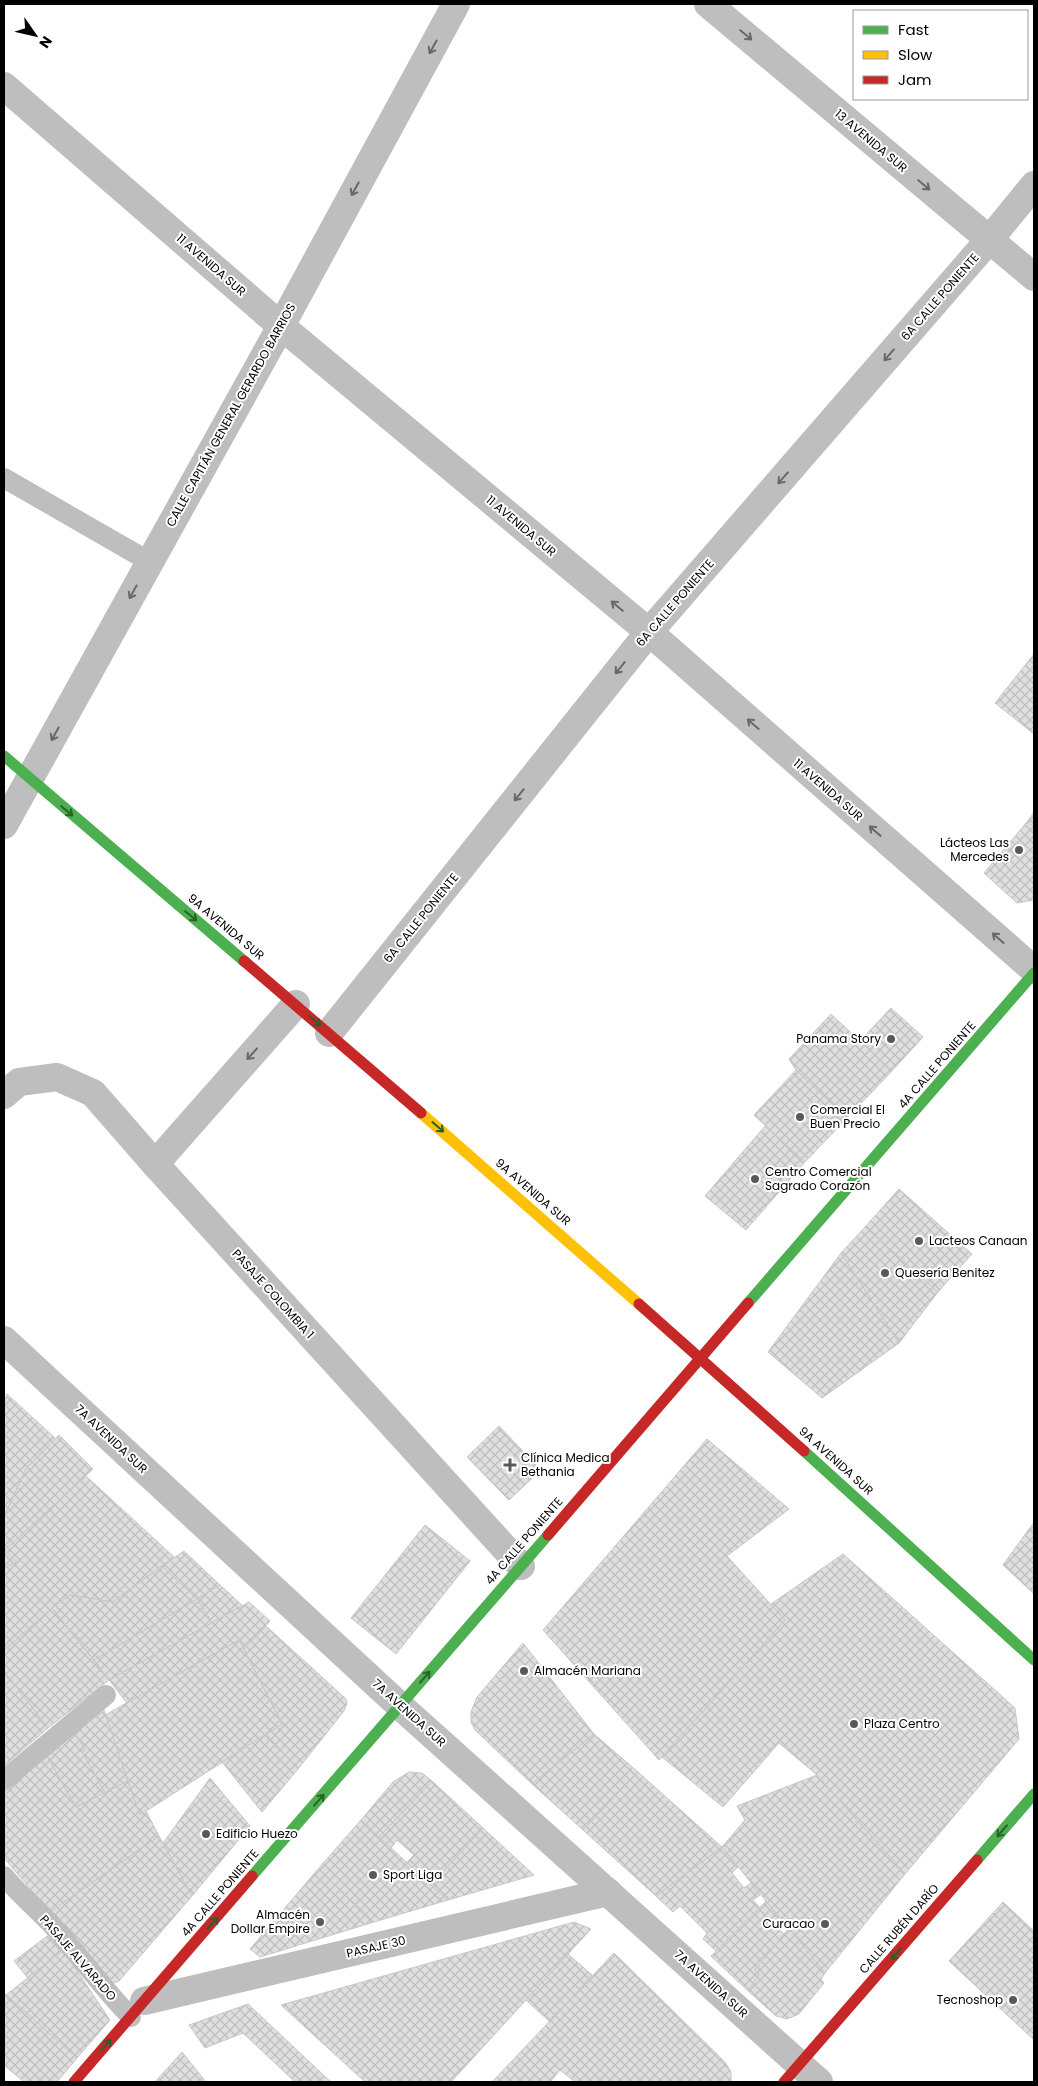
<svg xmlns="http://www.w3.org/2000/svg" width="1038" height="2086" font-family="Poppins,sans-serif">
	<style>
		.building { fill: url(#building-cross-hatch); stroke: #c7c7c7 }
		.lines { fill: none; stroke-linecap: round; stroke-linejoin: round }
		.lane { stroke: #bebebe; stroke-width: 20 }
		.street { stroke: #bebebe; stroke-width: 28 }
		.fast { stroke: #4caf50; stroke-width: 11 }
		.slow { stroke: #ffc107; stroke-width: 11 }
		.jam { stroke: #c62828; stroke-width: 11 }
		.oneway { stroke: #686868 }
		.oneway2 { stroke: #2a602c }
		.poi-dot { fill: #595959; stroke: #fff; stroke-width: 2 }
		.labels { text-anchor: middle; stroke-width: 4; stroke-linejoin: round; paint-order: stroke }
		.street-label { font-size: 12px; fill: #000; stroke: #fff }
		.poi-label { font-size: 12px; fill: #000; stroke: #fff; text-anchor: start }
	</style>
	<defs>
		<pattern id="building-cross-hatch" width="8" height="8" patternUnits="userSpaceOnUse" patternTransform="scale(1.25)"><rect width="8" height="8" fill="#dfdfdf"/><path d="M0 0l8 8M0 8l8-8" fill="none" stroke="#bebebe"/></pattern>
	</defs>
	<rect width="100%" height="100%" fill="#fff"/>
	<g class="building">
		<polygon points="1034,654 1034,734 995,703"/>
		<polygon points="1034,812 1034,827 1027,822"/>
		<polygon points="1027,822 1034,827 1034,900 1017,903 984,873"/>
		<polygon points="891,1008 923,1037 892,1071 860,1041"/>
		<polygon points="831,1014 892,1071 847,1118 796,1070 789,1059"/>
		<polygon points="796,1070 847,1118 805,1162 754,1115"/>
		<polygon points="765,1126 805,1162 746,1230 705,1196"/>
		<polygon points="899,1189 972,1254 938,1292 865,1227"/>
		<polygon points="865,1227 938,1292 899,1343 841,1253"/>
		<polygon points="841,1253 899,1343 822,1398 768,1352"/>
		<polygon points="7,1394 55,1438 26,1469 4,1517 4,1403"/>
		<polygon points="499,1426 541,1470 509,1500 467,1457"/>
		<polygon points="59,1435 93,1469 5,1550 17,1562 4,1568 4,1517 26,1469"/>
		<polygon points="707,1439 789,1509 727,1556 785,1620 659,1760 543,1630"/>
		<polygon points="86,1476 174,1557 113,1602 70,1595 52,1608 4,1651 4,1568 17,1562 5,1550"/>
		<polygon points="1034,1522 1034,1594 1003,1565"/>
		<polygon points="425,1525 470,1561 396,1654 351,1618"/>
		<polygon points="184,1551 220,1585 197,1599 162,1566"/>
		<polygon points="843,1554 1015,1708 1019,1739 905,1874 817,1775 779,1743 723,1807 662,1757 785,1620 771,1604"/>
		<polygon points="162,1566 197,1599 94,1660 52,1608 70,1595 113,1602"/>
		<polygon points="220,1585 243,1606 212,1623 197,1599"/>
		<polygon points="197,1599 212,1623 109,1680 94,1660"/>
		<polygon points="249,1602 270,1621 244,1649 239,1640 127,1703 109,1680"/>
		<polygon points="52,1608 109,1680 48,1728 4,1671 4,1651"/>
		<polygon points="266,1626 346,1699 347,1703 344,1711 298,1769 266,1734 282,1724 244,1649"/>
		<polygon points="239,1640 282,1724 140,1815 105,1715"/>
		<polygon points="523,1643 594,1734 532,1784 475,1730 471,1722 471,1712 477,1697"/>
		<polygon points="4,1671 48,1728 4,1766"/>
		<polygon points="104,1710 128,1781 105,1793 82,1751 85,1750 75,1733"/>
		<polygon points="75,1733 85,1750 82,1751 105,1793 76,1807 47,1756"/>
		<polygon points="266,1734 298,1769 262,1812 222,1762"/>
		<polygon points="594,1734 638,1772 583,1830 532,1784"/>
		<polygon points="47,1756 76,1807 128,1781 140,1815 146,1811 159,1836 50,1912 4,1858 4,1792"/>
		<polygon points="409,1772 422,1773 432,1781 379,1837 361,1820 393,1782"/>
		<polygon points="638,1772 722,1847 656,1896 583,1830"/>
		<polygon points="817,1775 905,1874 825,1973 722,1847 745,1820 737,1806"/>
		<polygon points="210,1778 250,1826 192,1896 163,1843"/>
		<polygon points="432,1781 483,1828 431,1885 407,1862 414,1855 397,1840 391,1848 379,1837"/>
		<polygon points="361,1820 431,1885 448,1900 374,1922 318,1869"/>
		<polygon points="483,1828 534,1875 448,1900 431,1885"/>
		<polygon points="159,1836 192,1896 119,1981 114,1983 50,1912"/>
		<polygon points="722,1847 738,1867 732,1873 744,1888 751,1883 760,1895 753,1900 760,1908 716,1951 703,1939 707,1933 680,1906 673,1912 656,1896"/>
		<polygon points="318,1869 374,1922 260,1957 250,1949"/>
		<polygon points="766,1901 779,1917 773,1924 784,1934 755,1970 759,1975 748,1991 711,1956"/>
		<polygon points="1003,1902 1034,1931 1034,2040 949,1961"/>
		<polygon points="574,1922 591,1929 451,2082 365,2082 281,2005"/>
		<polygon points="789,1928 825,1973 821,1979 824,1983 799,2014 787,2019 776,2016 748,1991 759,1975 755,1970"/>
		<polygon points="50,1934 63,1950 28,1978 14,1961"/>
		<polygon points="63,1950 110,2020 77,2058 6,1995"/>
		<polygon points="614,1953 725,2062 731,2072 731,2082 575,2082 560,2070 550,2082 492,2082"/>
		<polygon points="568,1954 592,1975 550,2022 526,2000"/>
		<polygon points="4,1993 77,2058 57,2082 24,2082 4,2065"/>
		<polygon points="248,2004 331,2082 295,2082 243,2033 205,2048 189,2025"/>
		<polygon points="182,2052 206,2082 155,2082"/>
	</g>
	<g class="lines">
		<g class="lane">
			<polyline points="4,478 150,562"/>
			<polyline points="4,1780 106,1695"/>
			<path d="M4,1876C18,1893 35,1907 50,1923C78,1953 102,1988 131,2017"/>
		</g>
		<g class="street">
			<polyline points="708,4 1034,277"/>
			<polyline points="4,86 281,326 649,632 1034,970"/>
			<polyline points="4,825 281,326 456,4"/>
			<polyline points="329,1033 649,632 989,240 1034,185"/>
			<polyline points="4,1095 19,1082 57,1077 93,1093 155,1164 521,1566"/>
			<polyline points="155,1164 296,1004"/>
			<polyline points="4,1340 400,1706 819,2082"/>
			<polyline points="144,2001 608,1892"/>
		</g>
		<g class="fast">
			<polyline points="4,756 244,961"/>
			<polyline points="748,1303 1034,973"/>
			<polyline points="804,1451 1034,1660"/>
			<polyline points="977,1860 1034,1794"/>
			<polyline points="252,1876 548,1535"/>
		</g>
		<polyline class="slow" points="421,1113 639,1304"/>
		<g class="jam">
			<polyline points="244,961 421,1113"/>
			<polyline points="639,1304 804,1451"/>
			<polyline points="548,1535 748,1303"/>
			<polyline points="74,2082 252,1876"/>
			<polyline points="784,2082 977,1860"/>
		</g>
	</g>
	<defs><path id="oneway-shaft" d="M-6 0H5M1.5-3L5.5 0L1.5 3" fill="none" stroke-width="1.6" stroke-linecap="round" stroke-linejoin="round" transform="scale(1.25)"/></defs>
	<g class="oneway">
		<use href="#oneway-shaft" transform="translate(746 35) rotate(40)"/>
		<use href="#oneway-shaft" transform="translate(433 47) rotate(119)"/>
		<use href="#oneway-shaft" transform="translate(924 185) rotate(40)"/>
		<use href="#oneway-shaft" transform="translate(355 189) rotate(119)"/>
		<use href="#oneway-shaft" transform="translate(889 355) rotate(131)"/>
		<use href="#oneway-shaft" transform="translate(783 478) rotate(131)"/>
		<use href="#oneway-shaft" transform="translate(133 592) rotate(119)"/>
		<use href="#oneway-shaft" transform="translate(617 606) rotate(-140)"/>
		<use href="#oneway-shaft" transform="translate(620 668) rotate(129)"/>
		<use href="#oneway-shaft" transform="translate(753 724) rotate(-139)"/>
		<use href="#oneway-shaft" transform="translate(55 734) rotate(119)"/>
		<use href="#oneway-shaft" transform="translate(519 795) rotate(129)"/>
		<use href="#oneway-shaft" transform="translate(875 831) rotate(-139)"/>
		<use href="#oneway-shaft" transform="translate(998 938) rotate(-139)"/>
		<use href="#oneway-shaft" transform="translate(252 1054) rotate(132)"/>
	</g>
	<g class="oneway2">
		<use href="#oneway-shaft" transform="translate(67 811) rotate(40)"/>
		<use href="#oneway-shaft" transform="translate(191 916) rotate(40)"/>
		<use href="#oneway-shaft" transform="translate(315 1021) rotate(41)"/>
		<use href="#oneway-shaft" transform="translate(438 1127) rotate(41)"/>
		<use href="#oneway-shaft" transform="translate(425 1677) rotate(-49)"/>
		<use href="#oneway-shaft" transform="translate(319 1800) rotate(-49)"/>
		<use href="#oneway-shaft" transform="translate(1002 1831) rotate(131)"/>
		<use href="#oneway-shaft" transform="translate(213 1923) rotate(-49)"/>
		<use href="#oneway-shaft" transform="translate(896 1954) rotate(131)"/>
		<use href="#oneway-shaft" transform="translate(106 2045) rotate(-49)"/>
	</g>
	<g class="poi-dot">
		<circle cx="1019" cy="850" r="5"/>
		<circle cx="891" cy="1039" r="5"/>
		<circle cx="800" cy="1117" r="5"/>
		<circle cx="755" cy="1179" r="5"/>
		<circle cx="919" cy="1241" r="5"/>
		<circle cx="885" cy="1273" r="5"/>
		<path d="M507.5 1457.5h5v5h5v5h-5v5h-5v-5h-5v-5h5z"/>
		<circle cx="524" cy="1671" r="5"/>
		<circle cx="854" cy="1724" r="5"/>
		<circle cx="206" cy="1834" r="5"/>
		<circle cx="373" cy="1875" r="5"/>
		<circle cx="320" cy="1922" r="5"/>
		<circle cx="825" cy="1924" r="5"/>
		<circle cx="1013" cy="2000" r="5"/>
	</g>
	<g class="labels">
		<g class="street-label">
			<text transform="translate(871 141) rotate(40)" y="4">13 AVENIDA SUR</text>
			<text transform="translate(211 265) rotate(41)" y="4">11 AVENIDA SUR</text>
			<text transform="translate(940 297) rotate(-49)" y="4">6A CALLE PONIENTE</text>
			<text transform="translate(231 415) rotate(-61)" y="4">CALLE CAPITÁN GENERAL GERARDO BARRIOS</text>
			<text transform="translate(521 526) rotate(40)" y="4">11 AVENIDA SUR</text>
			<text transform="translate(675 603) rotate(-49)" y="4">6A CALLE PONIENTE</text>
			<text transform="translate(828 790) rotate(41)" y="4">11 AVENIDA SUR</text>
			<text transform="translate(421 918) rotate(-51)" y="4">6A CALLE PONIENTE</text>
			<text transform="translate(226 927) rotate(40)" y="4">9A AVENIDA SUR</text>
			<text transform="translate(937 1065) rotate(-49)" y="4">4A CALLE PONIENTE</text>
			<text transform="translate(533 1192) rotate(41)" y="4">9A AVENIDA SUR</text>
			<text transform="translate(273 1294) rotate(48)" y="4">PASAJE COLOMBIA 1</text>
			<text transform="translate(111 1439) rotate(43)" y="4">7A AVENIDA SUR</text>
			<text transform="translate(836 1461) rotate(42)" y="4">9A AVENIDA SUR</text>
			<text transform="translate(524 1541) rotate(-49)" y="4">4A CALLE PONIENTE</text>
			<text transform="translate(409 1713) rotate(42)" y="4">7A AVENIDA SUR</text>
			<text transform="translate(220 1893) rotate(-49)" y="4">4A CALLE PONIENTE</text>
			<text transform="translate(899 1929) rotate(-49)" y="4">CALLE RUBÉN DARÍO</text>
			<text transform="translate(376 1947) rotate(-13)" y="4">PASAJE 30</text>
			<text transform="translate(78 1958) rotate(49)" y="4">PASAJE ALVARADO</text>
			<text transform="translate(711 1984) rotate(42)" y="4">7A AVENIDA SUR</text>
		</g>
		<g class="poi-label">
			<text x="1009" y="847" text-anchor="end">Lácteos Las<tspan x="1009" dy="14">Mercedes</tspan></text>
			<text x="881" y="1043" text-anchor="end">Panama Story</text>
			<text x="810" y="1114">Comercial El<tspan x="810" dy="14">Buen Precio</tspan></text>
			<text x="765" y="1176">Centro Comercial<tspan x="765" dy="14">Sagrado Corazón</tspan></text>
			<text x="929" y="1245">Lacteos Canaan</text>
			<text x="895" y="1277">Quesería Benitez</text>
			<text x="521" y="1462">Clínica Medica<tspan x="521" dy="14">Bethania</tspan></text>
			<text x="534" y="1675">Almacén Mariana</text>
			<text x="864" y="1728">Plaza Centro</text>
			<text x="216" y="1838">Edificio Huezo</text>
			<text x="383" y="1879">Sport Liga</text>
			<text x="310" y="1919" text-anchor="end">Almacén<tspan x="310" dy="14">Dollar Empire</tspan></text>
			<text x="815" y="1928" text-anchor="end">Curacao</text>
			<text x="1003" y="2004" text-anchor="end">Tecnoshop</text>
		</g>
	</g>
	<rect width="1038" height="2086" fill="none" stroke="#000000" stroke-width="10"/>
	<rect x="853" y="10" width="175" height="90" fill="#ffffff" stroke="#999999"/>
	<rect x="863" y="26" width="25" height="8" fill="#4caf50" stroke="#999999"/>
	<text x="898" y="35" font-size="15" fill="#000000">Fast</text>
	<rect x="863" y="51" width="25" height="8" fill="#ffc107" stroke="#999999"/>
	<text x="898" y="60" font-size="15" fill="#000000">Slow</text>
	<rect x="863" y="76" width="25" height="8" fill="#c62828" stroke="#999999"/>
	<text x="898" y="85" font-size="15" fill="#000000">Jam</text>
	<g transform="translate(35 35) rotate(124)" stroke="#ffffff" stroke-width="4" paint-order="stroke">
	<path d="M0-4L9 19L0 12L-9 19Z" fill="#000000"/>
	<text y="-8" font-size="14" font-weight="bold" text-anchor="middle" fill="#000000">N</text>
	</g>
</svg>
